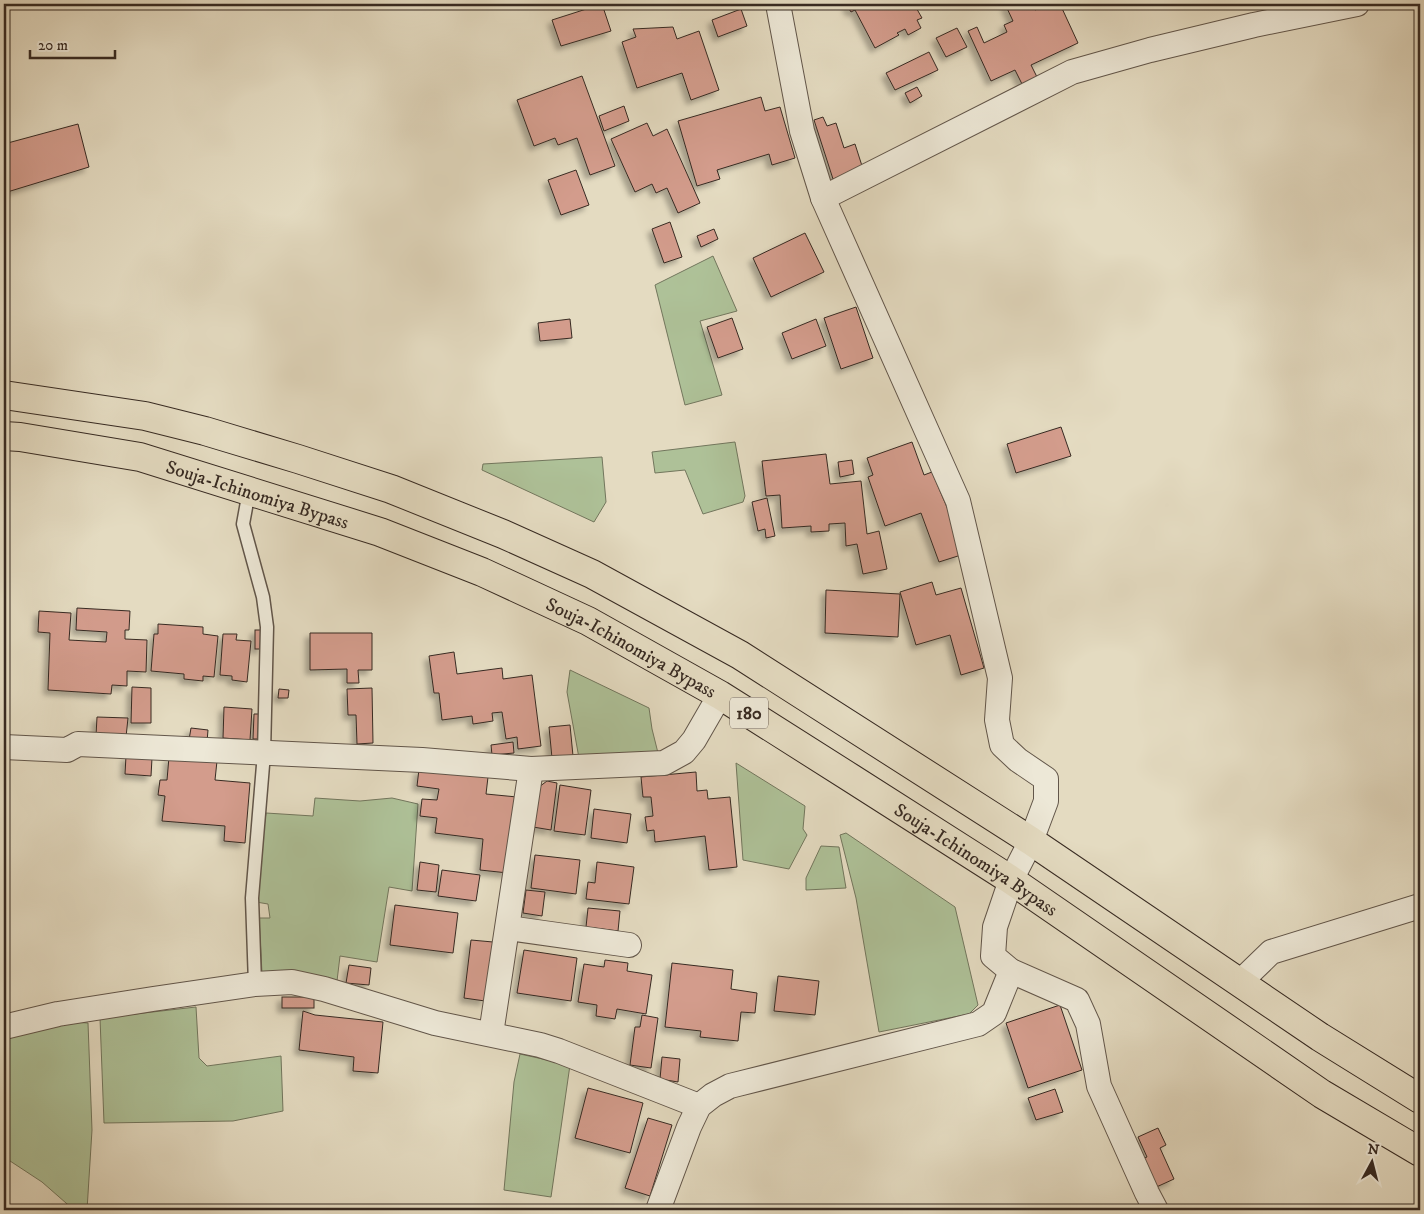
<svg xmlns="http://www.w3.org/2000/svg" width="1424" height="1214" font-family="'IM FELL DW Pica',serif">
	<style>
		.green { fill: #aec198; stroke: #72765d }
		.building { fill: #d39c8c; stroke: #372a22; filter: url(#shadow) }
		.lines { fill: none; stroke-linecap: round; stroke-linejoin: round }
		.service-casing { stroke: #62564a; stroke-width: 15 }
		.minor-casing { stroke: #62564a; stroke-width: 26 }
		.trunk-casing { stroke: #372a22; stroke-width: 30 }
		.service { stroke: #ede8d7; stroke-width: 12 }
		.minor { stroke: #ede8d7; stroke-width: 24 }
		.trunk { stroke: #e4dbc1; stroke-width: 28 }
		.labels { text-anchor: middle; stroke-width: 4.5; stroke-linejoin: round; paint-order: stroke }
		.shield { fill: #ede8d7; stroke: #6e6358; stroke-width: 1 }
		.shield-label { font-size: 18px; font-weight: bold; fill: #372a22 }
		.street-label { font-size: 19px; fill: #372a22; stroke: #ede8d7 }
	</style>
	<defs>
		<filter id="shadow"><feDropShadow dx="-4.5" dy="4.5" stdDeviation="2.5" flood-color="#0004"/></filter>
	</defs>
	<rect width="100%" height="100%" fill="#e4dbc1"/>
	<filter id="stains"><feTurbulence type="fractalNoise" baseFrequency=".004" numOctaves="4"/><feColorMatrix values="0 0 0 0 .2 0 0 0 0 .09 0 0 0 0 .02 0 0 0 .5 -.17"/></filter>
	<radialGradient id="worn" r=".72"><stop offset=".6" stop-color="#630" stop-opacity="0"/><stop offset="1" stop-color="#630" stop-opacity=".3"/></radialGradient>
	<g class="green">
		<polygon points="713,256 737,311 700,321 722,395 685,405 655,285"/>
		<polygon points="735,442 745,496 743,502 703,514 685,470 655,473 652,452"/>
		<polygon points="602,457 606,502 594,522 482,470 483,464"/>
		<polygon points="570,670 649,708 652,729 658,753 579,758 567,692"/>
		<polygon points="736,763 805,806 803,829 807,835 789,869 743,860"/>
		<polygon points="315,798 360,801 392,798 418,804 412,891 389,887 377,962 340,956 337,981 262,973 259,918 270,918 268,904 256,902 261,850 266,813 313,816"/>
		<polygon points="846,833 955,907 978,1005 969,1014 879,1032 856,898 840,835"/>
		<polygon points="821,846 839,847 846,888 806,890 806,878"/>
		<polygon points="196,1007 199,1058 207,1066 281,1056 283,1111 233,1121 104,1123 100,1018"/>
		<polygon points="73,1022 88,1023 92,1130 87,1210 74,1210 42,1182 4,1157 4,1039"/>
		<polygon points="520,1054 570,1065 551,1197 504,1190 514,1082"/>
	</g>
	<g class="building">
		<polygon points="602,4 611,31 561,46 552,20"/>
		<polygon points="846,4 914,4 922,18 917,20 921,28 908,35 905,29 897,33 899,35 875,48 855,10 851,12"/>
		<polygon points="1005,4 1032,4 1035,10 1048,4 1060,4 1078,43 1031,65 1037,77 1022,84 1015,70 991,81 968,31 977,27 984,43 1007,32 1004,25 1013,21"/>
		<polygon points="741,9 747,26 718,37 712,20"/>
		<polygon points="673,27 677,39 699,31 719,90 691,100 682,73 637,88 622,42 636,37 633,29"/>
		<polygon points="957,28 967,47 946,57 936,38"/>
		<polygon points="929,52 938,70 895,90 886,73"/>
		<polygon points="582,76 615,166 590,175 577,138 558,145 555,138 534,146 517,100"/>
		<polygon points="917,87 922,96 910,103 905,93"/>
		<polygon points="761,97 765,111 780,107 795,158 772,165 769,154 717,170 720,179 697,186 678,121"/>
		<polygon points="624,106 629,121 604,131 599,116"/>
		<polygon points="823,117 827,126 836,123 844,148 855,144 863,169 833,179 814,120"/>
		<polygon points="647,123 653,136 667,129 700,203 678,213 667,188 656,193 652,184 635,192 611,139"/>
		<polygon points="78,124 89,167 4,193 4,144"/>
		<polygon points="576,170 589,205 561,215 548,180"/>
		<polygon points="670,222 682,257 664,263 652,229"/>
		<polygon points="714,229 718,239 701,247 697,236"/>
		<polygon points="805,233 824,272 771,297 753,258"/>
		<polygon points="856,307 873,358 841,369 824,318"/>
		<polygon points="732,318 743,349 718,358 707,327"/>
		<polygon points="570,319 572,338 540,341 538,323"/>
		<polygon points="816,319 826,346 792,359 782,333"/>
		<polygon points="1061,427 1071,456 1016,473 1007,444"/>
		<polygon points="912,442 924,475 932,472 949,512 961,555 939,562 921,513 885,526 868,477 873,475 867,458"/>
		<polygon points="826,454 830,484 861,481 867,534 879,531 887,569 863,574 857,544 846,546 845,523 829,524 829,531 811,532 811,526 782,528 780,495 766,496 762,461"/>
		<polygon points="852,460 854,474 840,477 838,462"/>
		<polygon points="767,498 775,536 766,538 765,529 758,531 752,502"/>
		<polygon points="932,582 936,595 961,588 984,668 961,675 950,635 916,645 900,592"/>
		<polygon points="826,590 900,594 898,637 825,633"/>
		<polygon points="77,608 130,611 129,630 125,630 125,639 147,640 146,672 127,671 127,686 112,685 111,694 48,690 50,633 38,632 39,611 71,613 69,640 106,642 107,632 76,630"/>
		<polygon points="158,624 203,627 203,634 218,636 214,677 203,676 203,681 184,679 184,674 151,671 154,634 158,634"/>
		<rect x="255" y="630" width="7" height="19"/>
		<polygon points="310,633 372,633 372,670 358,670 359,683 347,683 347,669 310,670"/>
		<polygon points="223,634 237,634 236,640 251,641 247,682 232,680 232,676 220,675"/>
		<polygon points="454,652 457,674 502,668 503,679 532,675 541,746 518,749 517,737 506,739 502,712 492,713 493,721 473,724 472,716 442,720 439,693 434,693 429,656"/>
		<polygon points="132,687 151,688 151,723 131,723"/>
		<polygon points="372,688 373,743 357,744 356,715 348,715 347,689"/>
		<polygon points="279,689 289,690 288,698 278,698"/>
		<polygon points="224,707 252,709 250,740 223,738"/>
		<polygon points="254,714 261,714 261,739 253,739"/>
		<polygon points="97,717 128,718 126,737 96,736"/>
		<polygon points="570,725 573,756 552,758 549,727"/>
		<polygon points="191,728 208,730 207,742 189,740"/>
		<polygon points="513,742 514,753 492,755 491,745"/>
		<polygon points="126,756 152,758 151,776 125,774"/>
		<polygon points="169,757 217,761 215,780 250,783 245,843 224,841 225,826 162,821 165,796 158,795 160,780 167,780"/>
		<polygon points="419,769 488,777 486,794 517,797 508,873 480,870 483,839 435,833 437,818 420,816 422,799 437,800 439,789 417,786"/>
		<polygon points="696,772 697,791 707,790 708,799 730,797 737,867 709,870 705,836 655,842 654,830 647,831 645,817 653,816 651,797 643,797 641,777"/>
		<polygon points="547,781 557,783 551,830 533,827 539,787"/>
		<polygon points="560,785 591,790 585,835 554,831"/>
		<polygon points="594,809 631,814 627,843 591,838"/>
		<polygon points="535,855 580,860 576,894 531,888"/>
		<polygon points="420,862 439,865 436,892 417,890"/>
		<polygon points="597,862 634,867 629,904 586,899 588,882 595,883"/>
		<polygon points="442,870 480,875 476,901 438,896"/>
		<polygon points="526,890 545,892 542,916 523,913"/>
		<polygon points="395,905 458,913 453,953 390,945"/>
		<polygon points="588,908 620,911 618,931 586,927"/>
		<polygon points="471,940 493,942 485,1001 464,998"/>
		<polygon points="524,950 577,958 571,1001 517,993"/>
		<polygon points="605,960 628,963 627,971 652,975 646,1014 617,1009 615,1019 596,1016 597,1005 578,1002 584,964 604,967"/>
		<polygon points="672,963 733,970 731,989 757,993 755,1013 741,1012 738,1041 700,1037 701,1031 665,1027"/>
		<polygon points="349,965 371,968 369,985 346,983"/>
		<polygon points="778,976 819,981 815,1015 774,1011"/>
		<rect x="282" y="997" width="32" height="11"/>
		<polygon points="1060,1005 1082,1070 1028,1088 1006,1023"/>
		<polygon points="303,1011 315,1015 383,1022 378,1073 353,1071 354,1057 299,1050"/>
		<polygon points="642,1015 658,1018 651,1068 630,1065 635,1027 640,1027"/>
		<polygon points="662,1057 680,1059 678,1082 660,1079"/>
		<polygon points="588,1088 643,1103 630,1153 575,1138"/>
		<polygon points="1055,1089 1063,1112 1036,1120 1028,1098"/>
		<polygon points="648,1118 672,1125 650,1196 625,1188"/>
		<polygon points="1158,1128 1166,1145 1160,1148 1174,1179 1152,1189 1139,1160 1147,1157 1138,1137"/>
	</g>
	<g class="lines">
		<g class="service-casing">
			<polyline id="service" points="249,491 243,524 263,597 267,627 264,753 252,898 255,984"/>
		</g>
		<g class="minor-casing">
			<g id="minor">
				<polyline points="778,4 802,131 823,198 958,501 1000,678 997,720 1002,745 1018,760 1046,779 1046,801 1031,841 1011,880 995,927 993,956 1011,971 1077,1000 1088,1024 1099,1086 1147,1193 1156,1210"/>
				<polyline points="823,198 1072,72 1150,50 1254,25 1357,4"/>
				<polyline points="4,747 67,750 78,744 422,760 531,769 664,763 684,752 694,740 720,695"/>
				<polyline points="508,928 629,945"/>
				<polyline points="1239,983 1271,952 1420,906"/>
				<polyline points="4,1027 58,1014 153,999 255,984 292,982 324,989 435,1023 540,1045 559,1051 699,1106"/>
				<polyline points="491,1034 531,769"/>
				<polyline points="658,1210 689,1127 699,1106 713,1095 730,1086 978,1024 994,1013 1011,971"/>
			</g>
		</g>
		<g class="trunk-casing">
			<g id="trunk">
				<polyline points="4,395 145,416 205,431 298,459 391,489 503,534 592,574 740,655 1031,841 1320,1037 1420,1099"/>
				<path id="s1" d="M4,436L20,437L140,457L380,532L482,572L588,621L720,695L851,778L1011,880L1322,1094L1420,1152"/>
			</g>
		</g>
		<use href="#service" class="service"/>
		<use href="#minor" class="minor"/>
		<use href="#trunk" class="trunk"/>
	</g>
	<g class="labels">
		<rect class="shield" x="730" y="697.5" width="38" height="31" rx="4"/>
		<g class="shield-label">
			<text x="749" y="719">180</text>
		</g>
		<g class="street-label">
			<text dy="7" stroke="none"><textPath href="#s1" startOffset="261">Souja-Ichinomiya Bypass</textPath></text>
			<text dy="7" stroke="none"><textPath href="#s1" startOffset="666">Souja-Ichinomiya Bypass</textPath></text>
			<text dy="7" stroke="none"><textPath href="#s1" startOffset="1071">Souja-Ichinomiya Bypass</textPath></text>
		</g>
	</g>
	<rect width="1424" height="1214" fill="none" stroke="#e4dbc1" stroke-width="20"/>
	<rect x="5" y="5" width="1414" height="1204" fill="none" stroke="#372a22" stroke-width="2.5"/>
	<rect x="10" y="10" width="1404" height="1194" fill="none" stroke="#372a22"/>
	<g transform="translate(1372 1162) rotate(7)" stroke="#ede8d7" stroke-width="4" paint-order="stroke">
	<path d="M0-4L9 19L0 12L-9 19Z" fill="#372a22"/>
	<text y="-8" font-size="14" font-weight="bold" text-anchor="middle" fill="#372a22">N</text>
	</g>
	<path d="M30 50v8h85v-8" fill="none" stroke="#372a22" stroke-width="2.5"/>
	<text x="38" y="50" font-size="15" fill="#372a22" stroke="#ede8d7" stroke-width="4" paint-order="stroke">20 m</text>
	<rect width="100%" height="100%" filter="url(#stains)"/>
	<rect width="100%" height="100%" fill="url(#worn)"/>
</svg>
